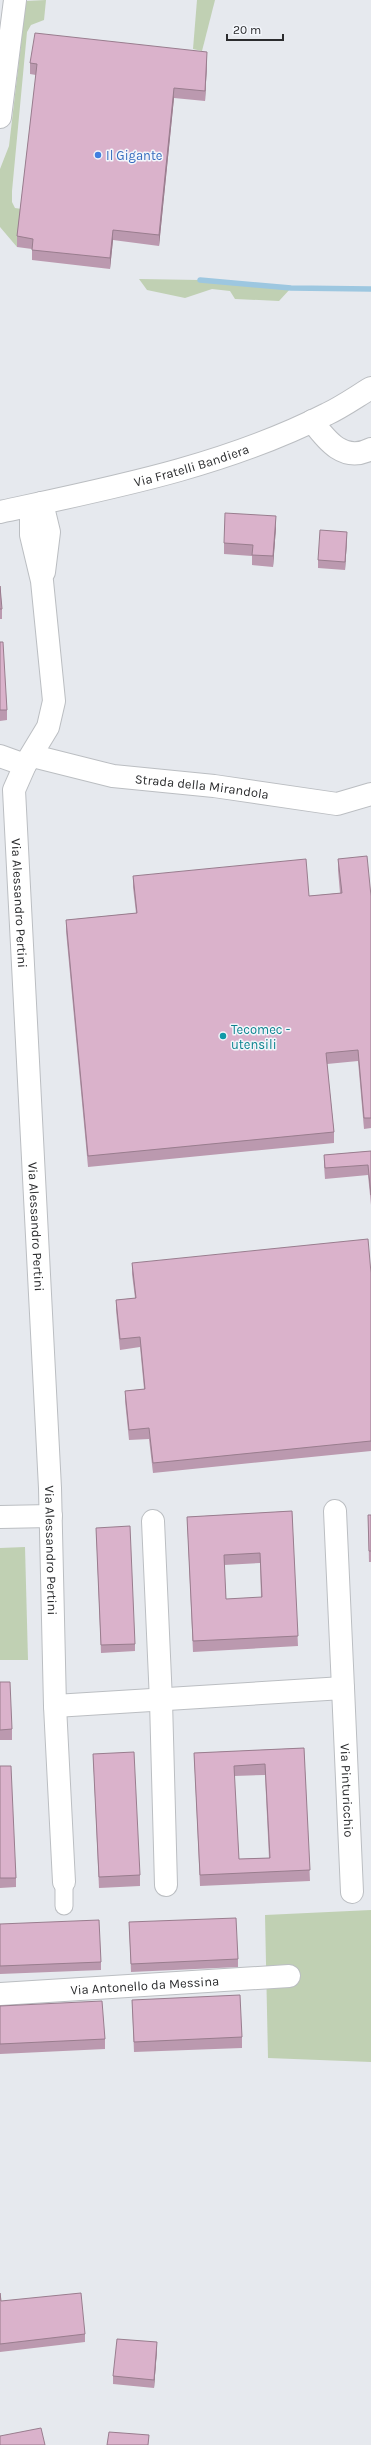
<svg xmlns="http://www.w3.org/2000/svg" width="371" height="2445" font-family="Karla,sans-serif">
	<style>
		.green { fill: #c0d0b3 }
		.lines { fill: none; stroke-linecap: round; stroke-linejoin: round }
		.stream { stroke: #9dc7e0; stroke-width: 5.5 }
		.pedestrian-casing { stroke: #bbbec2; stroke-width: 19 }
		.minor-casing { stroke: #bbbec2; stroke-width: 24 }
		.tertiary-casing { stroke: #bbbec2; stroke-width: 24 }
		.pedestrian { stroke: #fff; stroke-width: 17 }
		.minor { stroke: #fff; stroke-width: 22 }
		.tertiary { stroke: #fff; stroke-width: 22 }
		.wall { fill: #bb99af; fill-rule: evenodd }
		.shaded-wall { fill: #997d8e }
		.building { fill: #dab2cb; stroke: #997d8e; fill-rule: evenodd }
		.shop-dot { fill: #3f7fe0; stroke: #f3f6fb; stroke-width: 1.5 }
		.culture-dot { fill: #0f9aa8; stroke: #f3f6fb; stroke-width: 1.5 }
		.labels { text-anchor: middle; stroke-width: 3; stroke-linejoin: round; paint-order: stroke }
		.shop-label { font-size: 13px; fill: #366cbe; stroke: #f3f6fb; text-anchor: start }
		.street-label { font-size: 13px; fill: #2b2c2e; stroke: #f3f6fb }
		.culture-label { font-size: 13px; fill: #0d838f; stroke: #f3f6fb; text-anchor: start }
	</style>
	<rect width="100%" height="100%" fill="#e6e9ee"/>
	<g class="green">
		<polygon points="46,0 44,20 31,25 27,32 12,191 12,202 15,208 22,209 17,247 0,227 0,169 9,146 26,1"/>
		<polygon points="197,0 215,0 202,51 193,49"/>
		<polygon points="139,279 200,280 291,288 279,301 235,299 230,291 212,289 185,298 147,290"/>
		<polygon points="25,1547 28,1660 0,1660 0,1548"/>
		<polygon points="371,1910 371,2062 268,2058 265,1915"/>
	</g>
	<g class="lines">
		<polyline class="stream" points="200,280 291,288 371,289"/>
		<g class="pedestrian-casing">
			<polyline id="pedestrian" points="64,1882 64,1906"/>
		</g>
		<g class="minor-casing">
			<g id="minor">
				<polyline points="0,117 15,0"/>
				<path d="M312,421C327,441 344,463 371,449"/>
				<path id="s1" d="M42,503L31,519V535L42,581L54,701L48,727L25,765L14,790L50,1488L55,1706L64,1882"/>
				<polyline points="42,503 49,532 44,572"/>
				<polyline points="0,756 25,765"/>
				<path id="s2" d="M33,756L113,776L214,786L337,804L371,794"/>
				<polyline points="335,1511 343,1688"/>
				<polyline points="0,1517 51,1516"/>
				<polyline points="153,1521 161,1701 166,1885"/>
				<path id="s3" d="M55,1706L343,1688L352,1892"/>
				<path id="s4" d="M0,1994L289,1976"/>
			</g>
		</g>
		<g class="tertiary-casing">
			<g id="tertiary">
				<path id="s5" d="M0,512C111,488 225,466 327,414C342,407 356,397 371,388"/>
			</g>
		</g>
		<use href="#pedestrian" class="pedestrian"/>
		<use href="#minor" class="minor"/>
		<use href="#tertiary" class="tertiary"/>
	</g>
	<g class="wall">
		<polygon points="30,63 207,63 205,101 174,98 159,246 113,240 110,269 32,260 32,249 17,247 17,236 36,75 30,74"/>
		<polygon points="276,527 273,567 252,565 252,556 224,554 224,543"/>
		<polygon points="347,539 345,570 318,568 318,560"/>
		<polygon points="0,586 2,609 2,619 0,619"/>
		<polygon points="0,642 7,710 7,720 0,721"/>
		<polygon points="338,859 371,896 371,1128 364,1129 358,1061 327,1064 334,1132 334,1143 88,1167 66,931 66,920 136,913 133,887 133,876 309,896 340,893 338,870"/>
		<polygon points="371,1151 371,1205 368,1175 325,1179 324,1165 324,1155"/>
		<polygon points="132,1263 371,1273 371,1451 153,1473 149,1439 129,1440 125,1401 125,1391 144,1389 140,1347 120,1350 116,1310 116,1300 135,1298 132,1274"/>
		<path d="M292,1511L298,1646L193,1652L187,1517ZM260,1563L261,1598L226,1599L224,1565Z"/>
		<polygon points="368,1515 371,1515 371,1562 369,1562"/>
		<polygon points="96,1528 135,1644 135,1651 101,1653"/>
		<polygon points="0,1682 12,1729 12,1740 0,1740"/>
		<path d="M304,1748L310,1881L200,1886L194,1753ZM265,1775L269,1858L239,1859L234,1776Z"/>
		<polygon points="93,1754 140,1875 140,1886 99,1888"/>
		<polygon points="0,1766 16,1878 16,1887 0,1888"/>
		<polygon points="129,1922 238,1959 238,1967 131,1972"/>
		<polygon points="0,1924 101,1962 101,1970 0,1974"/>
		<polygon points="132,2000 242,2037 242,2048 134,2052"/>
		<polygon points="0,2006 105,2039 105,2049 0,2054"/>
		<polygon points="0,2293 1,2301 85,2334 85,2342 0,2352"/>
		<polygon points="157,2350 154,2388 113,2384 113,2376"/>
	</g>
	<g class="shaded-wall">
		<polygon points="207,52 207,63 205,101 205,91"/>
		<polygon points="174,88 174,98 159,246 159,235"/>
		<polygon points="113,230 113,240 110,269 110,258"/>
		<polygon points="276,516 276,527 273,567 273,556"/>
		<polygon points="347,532 347,539 345,570 345,562"/>
		<polygon points="157,2342 157,2350 154,2388 154,2380"/>
	</g>
	<g class="building">
		<polygon points="35,33 207,52 205,91 174,88 159,235 113,230 110,258 32,250 33,239 17,236 37,64 30,63"/>
		<polygon points="225,513 276,516 273,556 252,555 253,545 224,543"/>
		<polygon points="320,530 347,532 345,562 318,560"/>
		<polygon points="0,586 2,609 0,609"/>
		<polygon points="0,642 3,642 7,710 0,710"/>
		<polygon points="367,856 371,896 371,1118 364,1118 358,1050 326,1053 334,1132 88,1156 66,920 137,913 133,876 306,859 309,896 342,893 338,859"/>
		<polygon points="371,1151 371,1195 368,1165 325,1168 324,1155"/>
		<polygon points="368,1239 371,1273 371,1441 153,1463 149,1428 129,1430 125,1391 145,1389 140,1337 120,1339 116,1300 136,1298 132,1263"/>
		<path d="M292,1511L298,1636L193,1641L187,1517ZM260,1553L262,1597L226,1599L224,1555Z"/>
		<polygon points="368,1515 371,1515 371,1551 369,1551"/>
		<polygon points="130,1526 135,1644 101,1645 96,1528"/>
		<polygon points="0,1682 10,1682 12,1729 0,1730"/>
		<path d="M304,1748L310,1870L200,1875L194,1753ZM265,1764L270,1858L239,1859L234,1766Z"/>
		<polygon points="134,1752 140,1875 99,1877 93,1754"/>
		<polygon points="0,1766 11,1766 16,1878 0,1878"/>
		<polygon points="236,1918 238,1959 131,1964 129,1922"/>
		<polygon points="99,1920 101,1962 0,1966 0,1924"/>
		<polygon points="240,1995 242,2037 134,2042 132,2000"/>
		<polygon points="102,2001 105,2039 0,2044 0,2006"/>
		<polygon points="0,2293 1,2301 81,2293 85,2334 0,2344"/>
		<polygon points="117,2339 157,2342 154,2380 113,2376"/>
		<polygon points="41,2428 45,2445 0,2445 0,2436"/>
		<polygon points="109,2432 149,2435 148,2445 107,2445"/>
	</g>
	<circle class="shop-dot" cx="98" cy="155" r="4"/>
	<circle class="culture-dot" cx="223" cy="1036" r="4"/>
	<g class="labels">
		<g class="shop-label">
			<text x="106" y="160">Il Gigante</text>
		</g>
		<g class="street-label">
			<text dy="5" stroke="none"><textPath href="#s5" startOffset="197">Via Fratelli Bandiera</textPath></text>
			<text dy="5" stroke="none"><textPath href="#s2" startOffset="172">Strada della Mirandola</textPath></text>
			<text dy="5" stroke="none"><textPath href="#s1" startOffset="415">Via Alessandro Pertini</textPath></text>
			<text dy="5" stroke="none"><textPath href="#s1" startOffset="739">Via Alessandro Pertini</textPath></text>
			<text dy="5" stroke="none"><textPath href="#s1" startOffset="1063">Via Alessandro Pertini</textPath></text>
			<text dy="5" stroke="none"><textPath href="#s3" startOffset="391">Via Pinturicchio</textPath></text>
			<text dy="5" stroke="none"><textPath href="#s4" startOffset="145">Via Antonello da Messina</textPath></text>
		</g>
		<g class="culture-label">
			<text x="231" y="1034">Tecomec -<tspan x="231" dy="15">utensili</tspan></text>
		</g>
	</g>
	<path d="M227 34v6h56v-6" fill="none" stroke="#2b2c2e" stroke-width="2"/>
	<text x="233" y="34" font-size="12" fill="#2b2c2e" stroke="#f3f6fb" stroke-width="3" paint-order="stroke">20 m</text>
</svg>
